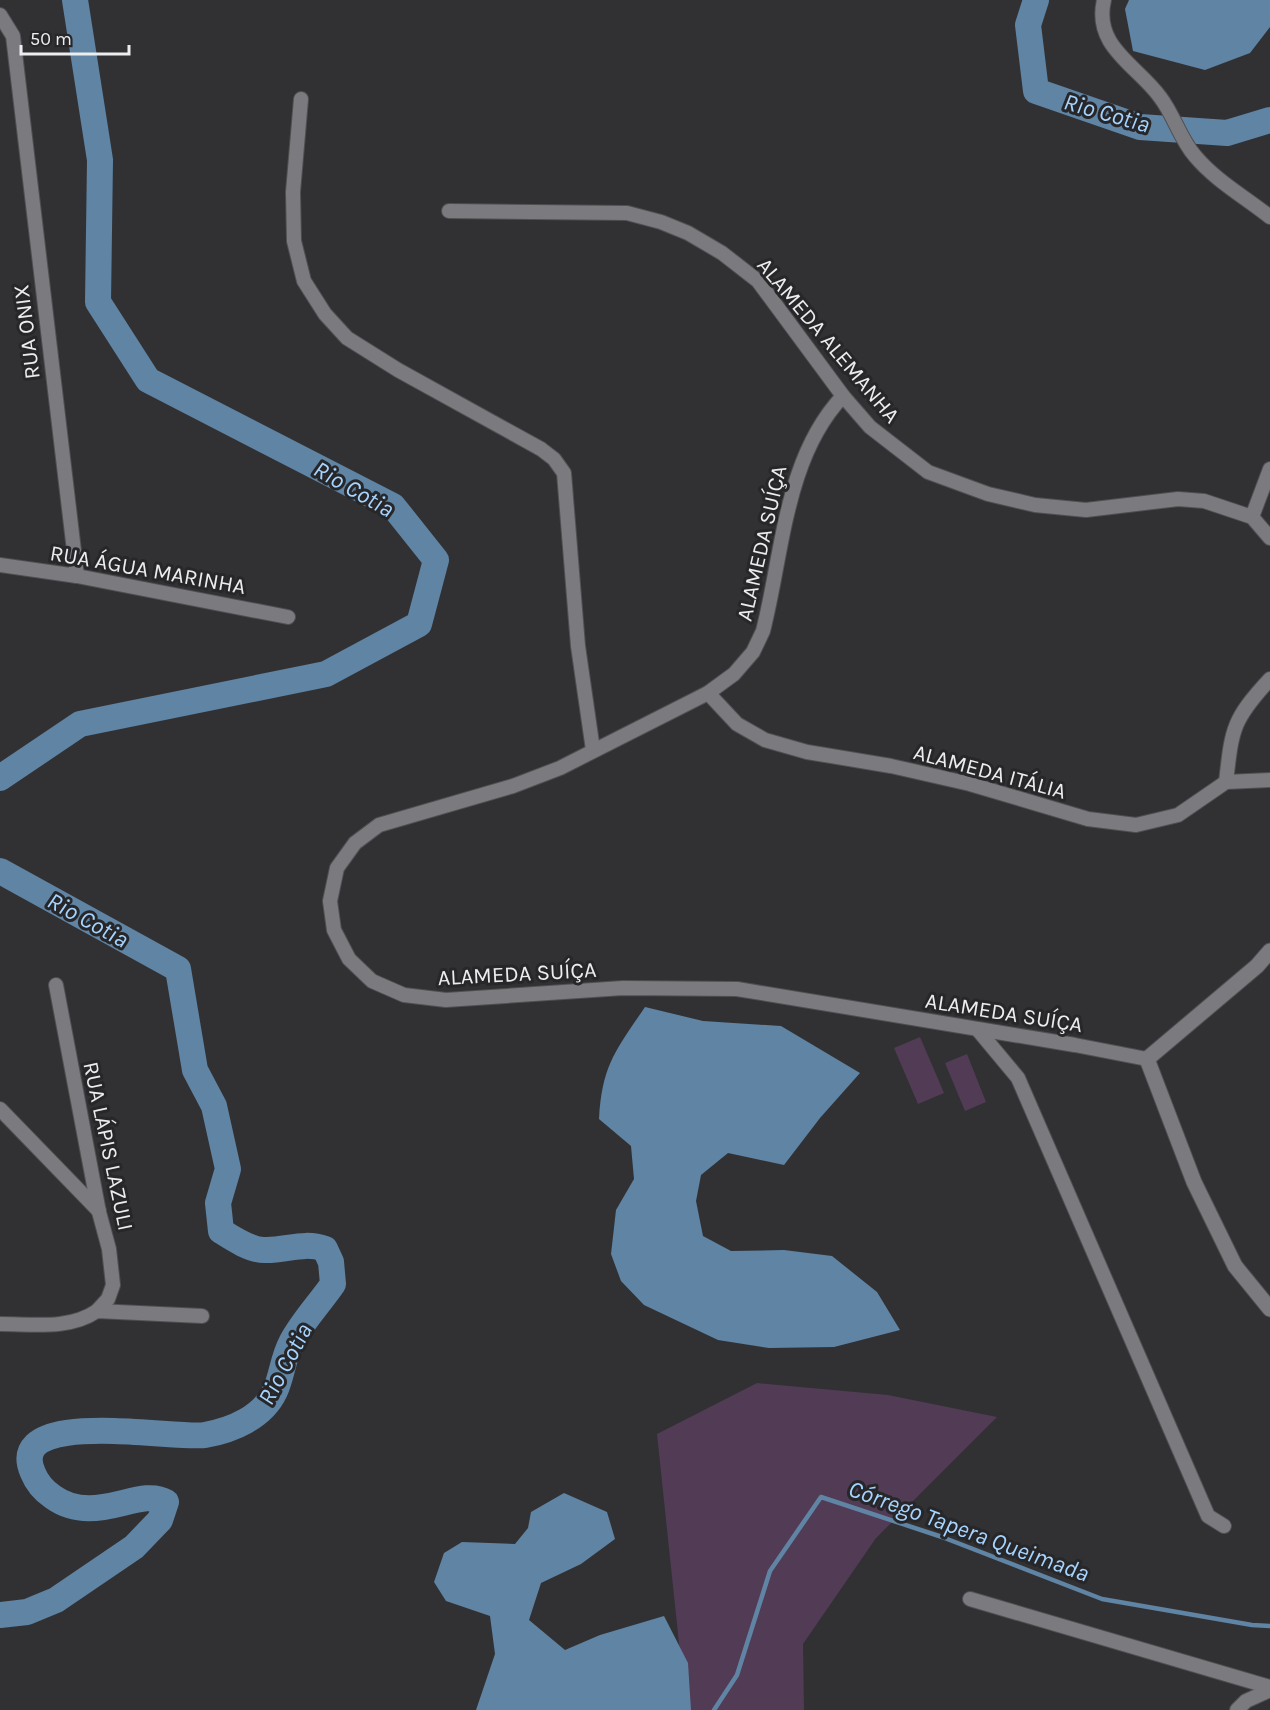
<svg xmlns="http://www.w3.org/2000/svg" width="1270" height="1710" font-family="Karla,sans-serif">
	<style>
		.green { fill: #513b55 }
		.water { fill: #6084a4 }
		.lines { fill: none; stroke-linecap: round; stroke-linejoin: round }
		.stream { stroke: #6084a4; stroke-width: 4.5 }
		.river { stroke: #6084a4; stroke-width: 26 }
		.street-casing { stroke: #505053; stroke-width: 16 }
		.secondary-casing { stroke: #505053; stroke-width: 17 }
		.street { stroke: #7b7b7f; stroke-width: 14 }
		.secondary { stroke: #7b7b7f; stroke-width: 15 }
		.labels { text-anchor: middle; stroke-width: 6; stroke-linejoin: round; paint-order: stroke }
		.street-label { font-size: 22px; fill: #ecedef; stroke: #27272a }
		.water-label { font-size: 24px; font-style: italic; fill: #a6d4fe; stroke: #27272a }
	</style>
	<rect width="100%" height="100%" fill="#313134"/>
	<g class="green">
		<polygon points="920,1037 944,1093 918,1104 894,1048"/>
		<polygon points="967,1054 986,1102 965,1111 945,1063"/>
		<polygon points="757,1383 888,1395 997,1417 876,1538 803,1644 804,1710 686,1710 657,1434"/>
	</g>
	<g class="water">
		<polygon points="1129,0 1270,0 1270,27 1250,53 1205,70 1133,51 1125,9"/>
		<path d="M645,1007L703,1021L781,1026L860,1073L820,1118L784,1165L728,1153L701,1175L696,1201L703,1236L731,1251L784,1250L832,1256L877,1292L900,1330L834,1347L769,1348L718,1340L644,1305L621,1281L611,1254L616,1210L634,1179L631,1146L599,1119C602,1065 616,1050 645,1007Z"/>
		<polygon points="564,1493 607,1512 615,1539 581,1564 541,1583 529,1620 565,1650 600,1635 664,1616 688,1663 691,1710 476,1710 495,1654 490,1616 446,1601 434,1582 444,1553 462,1542 515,1544 528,1528 531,1512"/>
	</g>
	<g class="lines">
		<polyline class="stream" points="714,1710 737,1675 770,1571 821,1497 942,1537 1102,1599 1252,1625 1270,1626"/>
		<g class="river">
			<polyline points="1036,0 1028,25 1036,91 1140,127 1227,133 1270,120"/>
			<polyline points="0,778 80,724 326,674 419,624 436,560 393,506 148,380 98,302 100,160 75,0"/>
			<path d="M0,871L178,969L195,1070L214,1106L228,1169L218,1203L221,1231C232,1238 250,1250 264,1250C286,1251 303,1241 325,1249L331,1262L333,1284C320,1303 301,1323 291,1343C283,1358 282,1376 275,1391C263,1417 233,1430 205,1435C177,1440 3,1406 33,1473C37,1483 44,1491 53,1497C95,1527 139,1486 166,1502L160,1520L134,1547L56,1600L27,1612L0,1615"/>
		</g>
		<g class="street-casing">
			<g id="street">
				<path d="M1104,0C1093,47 1137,65 1160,97C1174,115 1180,139 1195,156C1216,181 1245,197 1270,217"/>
				<polyline points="0,15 13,36 77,576"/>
				<polyline points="301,99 293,192 294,241 304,281 325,314 347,338 398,370 541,449 554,459 564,473 578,646 593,750"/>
				<polyline points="449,211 627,213 661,222 688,233 722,253 758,281 843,396 870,427 928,472 988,494 1035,505 1086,510 1178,499 1204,501 1252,517 1270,538"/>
				<path d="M843,396C785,457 783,553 763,631L753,652L734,674L708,693L560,768L513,786L379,825L355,843L337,868L330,901L334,930L349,959L372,981L404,995L446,1000L623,988L737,989L1075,1045L1147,1059"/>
				<polyline points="1252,517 1270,469"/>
				<polyline points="0,565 77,576 288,617"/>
				<polyline points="708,693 737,724 765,740 807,752 891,766 970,784 1088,819 1136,825 1178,815 1226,782 1270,780"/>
				<path d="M1226,782C1232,729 1232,720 1270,679"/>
				<polyline points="56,985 99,1212 109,1249 113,1285 108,1299 97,1311"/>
				<polyline points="978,1030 1018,1078 1208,1516 1224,1526"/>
				<polyline points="0,1109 99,1211"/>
				<path d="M0,1324C33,1324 69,1330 97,1311L202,1316"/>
				<polyline points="970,1599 1270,1687"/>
				<polyline points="1237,1710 1246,1701 1270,1690"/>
			</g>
		</g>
		<g class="secondary-casing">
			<polyline id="secondary" points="1270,951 1257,966 1147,1059 1194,1182 1235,1266 1270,1309"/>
		</g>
		<use href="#street" class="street"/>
		<use href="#secondary" class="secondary"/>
	</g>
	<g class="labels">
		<g class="street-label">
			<text transform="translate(26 332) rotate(-97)" y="8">RUA ONIX</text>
			<text transform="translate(829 340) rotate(50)" y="8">ALAMEDA ALEMANHA</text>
			<text transform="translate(761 543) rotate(-77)" y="8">ALAMEDA SUÍÇA</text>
			<text transform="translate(148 569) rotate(10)" y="8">RUA ÁGUA MARINHA</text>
			<text transform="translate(990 771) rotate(15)" y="8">ALAMEDA ITÁLIA</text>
			<text transform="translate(517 973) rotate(-3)" y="8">ALAMEDA SUÍÇA</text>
			<text transform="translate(1004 1012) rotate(9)" y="8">ALAMEDA SUÍÇA</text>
			<text transform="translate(109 1146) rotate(78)" y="8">RUA LÁPIS LAZULI</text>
		</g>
		<g class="water-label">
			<text transform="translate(1107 113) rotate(16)" y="8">Rio Cotia</text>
			<text transform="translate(354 489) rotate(30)" y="8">Rio Cotia</text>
			<text transform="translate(88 920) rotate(29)" y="8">Rio Cotia</text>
			<text transform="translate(285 1364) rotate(-62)" y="8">Rio Cotia</text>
			<text transform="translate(969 1531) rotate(20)" y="8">Córrego Tapera Queimada</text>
		</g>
	</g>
	<path d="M21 45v9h108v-9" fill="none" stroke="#ecedef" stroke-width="3"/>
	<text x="30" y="45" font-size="18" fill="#ecedef" stroke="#27272a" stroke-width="4.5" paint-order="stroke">50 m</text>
</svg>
